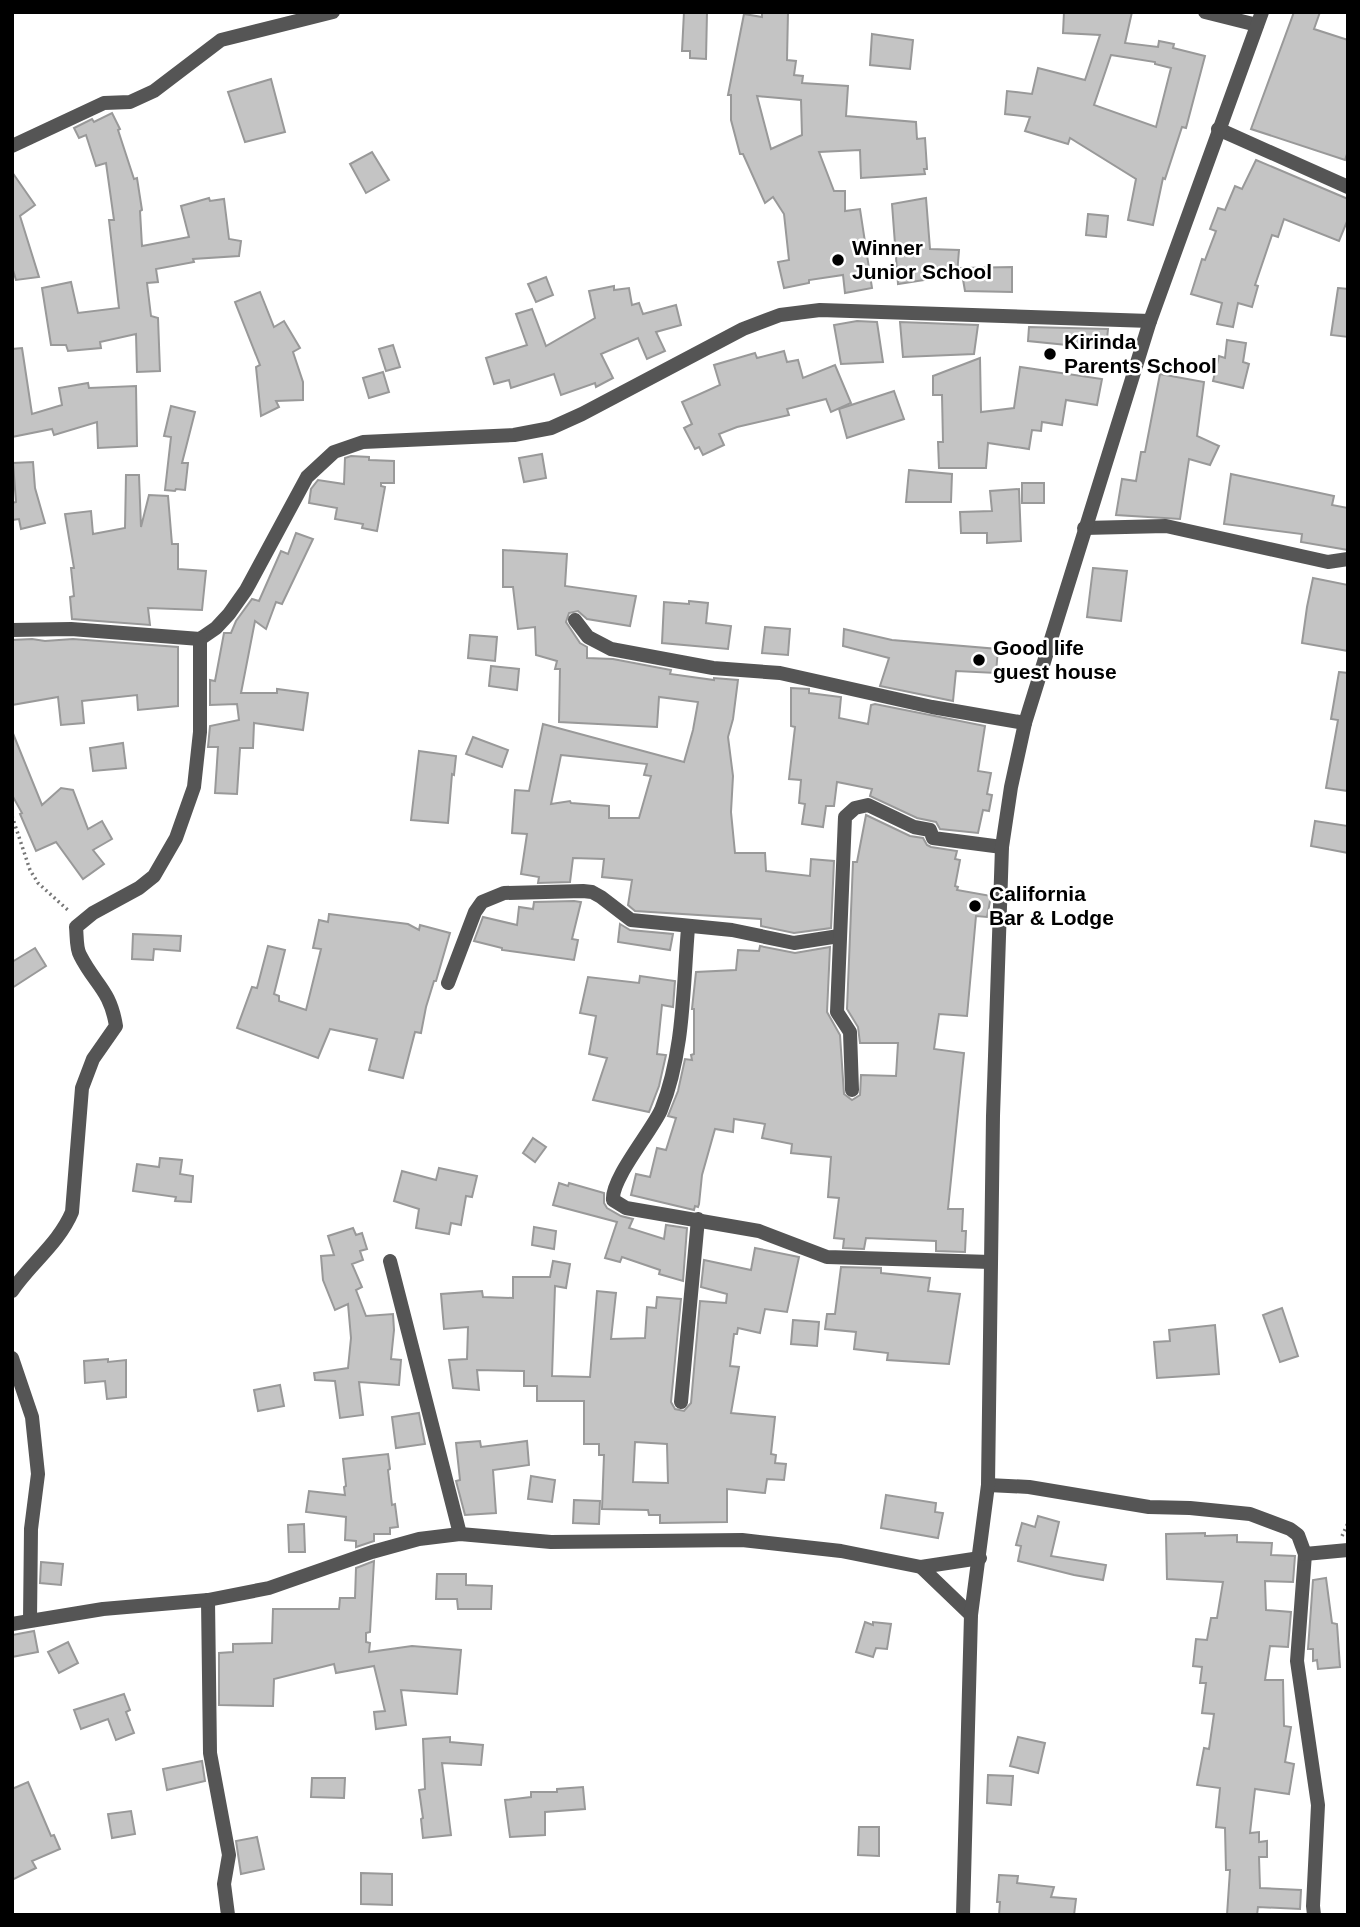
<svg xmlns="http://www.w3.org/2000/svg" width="1360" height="1927" font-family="Arial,sans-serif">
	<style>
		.building { fill: #c4c4c4; stroke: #999; stroke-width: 2; fill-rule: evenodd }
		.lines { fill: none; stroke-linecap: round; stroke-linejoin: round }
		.path { stroke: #777; stroke-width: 3.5; stroke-dasharray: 2 3.5; stroke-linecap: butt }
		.minor { stroke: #555; stroke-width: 14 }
		.poi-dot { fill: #000; stroke: #fff; stroke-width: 2.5 }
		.labels { text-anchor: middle; stroke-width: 5; stroke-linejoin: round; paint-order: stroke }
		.poi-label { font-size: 21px; font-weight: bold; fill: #000; stroke: #fff; text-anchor: start }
	</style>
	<rect width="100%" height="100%" fill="#fff"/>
	<g class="building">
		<polygon points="684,12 707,12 706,59 690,58 690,51 682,51"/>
		<path d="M762,12H788L787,60L796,61L794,75L803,76L802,83L848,86L846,116L916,122L917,139L925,138L927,169H924L925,174L861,178L860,150L819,152L834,191H845V211L860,209L872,288L845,293L843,275L809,280V283L784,288L778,262L789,260L784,214L773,197L765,203L743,154H740L731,120V95H728L744,14L762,17ZM757,96L801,100L802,135L771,149Z"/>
		<path d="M1064,12H1132L1125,43L1158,47L1159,41L1174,44L1173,48L1205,56L1186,128L1182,127L1165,179L1163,178L1153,225L1128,220L1136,179L1070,138L1068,144L1025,131L1030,117L1005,114L1007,91L1032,94L1038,68L1085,80L1100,35L1063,33ZM1111,55L1155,62V64L1171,68L1156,127L1094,105Z"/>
		<polygon points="1294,12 1320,12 1314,29 1348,40 1348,151 1345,160 1251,129"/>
		<polygon points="872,34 913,40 910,69 870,65"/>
		<polygon points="271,79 285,132 245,142 228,92"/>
		<polygon points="112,113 120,129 118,130 134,179 137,178 142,210 140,211 142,246 189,237 181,206 209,198 210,201 224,199 229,239 241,241 239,256 193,259 194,262 156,269 158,282 147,283 151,316 158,318 160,371 137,372 136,334 100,342 101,348 68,351 66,345 51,345 42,288 71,282 78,313 119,308 109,220 114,220 106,163 96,166 86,135 79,138 74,128 92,119 94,122"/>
		<polygon points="372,152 389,180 366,193 350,164"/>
		<polygon points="1256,160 1348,199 1348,219 1339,241 1284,219 1278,237 1272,235 1255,285 1258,286 1252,307 1238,303 1233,327 1217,324 1222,303 1191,294 1202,259 1205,260 1216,231 1210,229 1218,208 1225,210 1235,186 1242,189"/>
		<polygon points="12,172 35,205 20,216 39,277 16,280 12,267"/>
		<polygon points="926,198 930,249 959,250 957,275 898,284 892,204"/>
		<polygon points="1088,214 1108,216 1106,237 1086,235"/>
		<polygon points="1012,267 1012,292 965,291 961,268"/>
		<polygon points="546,277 553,295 536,302 528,284"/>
		<polygon points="614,286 614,290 629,288 632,305 639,303 643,314 676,305 681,325 656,332 665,351 647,359 638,338 601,354 613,378 596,387 595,383 561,395 554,374 511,388 509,380 494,384 486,358 527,345 516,314 532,309 546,346 595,318 589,291"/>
		<polygon points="1338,288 1348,289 1348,337 1331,335"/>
		<polygon points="260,292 274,327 284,321 300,348 293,352 303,382 303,400 276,401 279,407 261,416 256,367 260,365 235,302"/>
		<polygon points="857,321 877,322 883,362 841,364 834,325"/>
		<polygon points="900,322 978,325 974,354 903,357"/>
		<polygon points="1029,327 1108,329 1106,349 1028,341"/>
		<polygon points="1227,340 1246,343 1243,362 1249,364 1243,388 1213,381 1219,356 1225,358"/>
		<polygon points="393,345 400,367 386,371 379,349"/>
		<polygon points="22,348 32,414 62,405 59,388 88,383 89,388 136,386 137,446 98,448 97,422 54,435 52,429 12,437 12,349"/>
		<polygon points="784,351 787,362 798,360 803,378 835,365 851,403 831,412 826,399 787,409 789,415 737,427 719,434 724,445 703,455 699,447 695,449 684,428 692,424 682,402 720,385 714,365 755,353 757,358"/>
		<polygon points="980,358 981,412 1014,408 1020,367 1102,379 1097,405 1066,400 1062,425 1042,422 1041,431 1032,430 1029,449 988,443 986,468 939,468 938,442 943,442 942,395 933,395 933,376"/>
		<polygon points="383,372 389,392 369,398 363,378"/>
		<polygon points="1160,374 1204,382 1197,436 1219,446 1210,465 1189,459 1180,519 1116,515 1122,479 1136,481 1141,452 1145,452"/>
		<polygon points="894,391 904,419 847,438 839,409"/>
		<polygon points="171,406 195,412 182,463 188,463 185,490 176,489 175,491 165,490 171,437 164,436"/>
		<polygon points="542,454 546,478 524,482 519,458"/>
		<polygon points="351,456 369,457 369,460 394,461 394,483 381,483 381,486 385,487 377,531 362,528 363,524 335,519 337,508 309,503 311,489 318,480 344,484 345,458"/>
		<polygon points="33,462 35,488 45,523 21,529 19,519 12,520 12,503 16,502 13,463"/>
		<polygon points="909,470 952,474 951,502 906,502"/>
		<polygon points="1231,474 1334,496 1332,505 1348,508 1348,550 1301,542 1302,534 1224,524"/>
		<polygon points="126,475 139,475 141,527 149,495 168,496 172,544 178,544 178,569 206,571 202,610 148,608 150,625 72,619 70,597 74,596 71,568 74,568 65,514 91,511 93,534 125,528"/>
		<rect x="1022" y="483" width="22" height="20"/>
		<polygon points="1019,489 1021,541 987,543 987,533 961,533 960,512 992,511 990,491"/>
		<polygon points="296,533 313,539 282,604 276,602 266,629 255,621 241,693 277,693 277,689 308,693 303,730 254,723 253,748 240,748 237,794 215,793 218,747 208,747 210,726 239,720 237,704 210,705 210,680 215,681 224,633 231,633 236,621 252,599 259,601 281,551 288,554"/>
		<path d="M503,550L567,554L565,586L636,596L630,626L587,619L578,611L569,613L566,622L580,643L587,647V658L613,659L671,670L670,674L714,680V678L738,680L733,719L728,737L733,776L731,812L735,853H765L766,871L810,876L811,859L834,861L831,928L794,933L761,926V919L635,911L628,905L632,880L602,877L604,859L573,858L570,882L538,883L539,877L521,874L527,834L512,833L515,790L529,791L543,724L684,762L693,730L698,702L659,697L657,727L559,722L560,669H555L557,661L536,655L535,627L518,629L513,587H503ZM561,755L647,764L644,775L651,776L639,818H609V806L571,803L570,801L551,804Z"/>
		<polygon points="1093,568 1127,571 1121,621 1087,617"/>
		<polygon points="1313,578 1348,585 1348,651 1302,643 1307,607"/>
		<polygon points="689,601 708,603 706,623 731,626 728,649 662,643 664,602 689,604"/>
		<polygon points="765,627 790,629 788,655 762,653"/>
		<polygon points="844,629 892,640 998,649 996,673 956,671 953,701 880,686 889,658 843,646"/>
		<polygon points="470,635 497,637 495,661 468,658"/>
		<polygon points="32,639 45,641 73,639 178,647 178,706 138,710 137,695 82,701 84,723 61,725 58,697 12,705 12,640"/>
		<polygon points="491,666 519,669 517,690 489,686"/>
		<polygon points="1339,672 1348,673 1348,791 1326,788 1338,720 1331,719"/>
		<polygon points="791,688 809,689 809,693 841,697 839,718 868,724 871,705 875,704 985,726 978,771 991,773 987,794 992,795 989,811 983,810 978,833 940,829 936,822 917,818 870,796 872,789 837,782 834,806 826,806 823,827 802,824 805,804 799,803 801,780 789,779 795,727 791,726"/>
		<polygon points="12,731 42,805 61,788 73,790 88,829 102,821 112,839 93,850 104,864 83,879 56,842 36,851 20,814 22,813 12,795"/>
		<polygon points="473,737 508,750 502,767 466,754"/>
		<polygon points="123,743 126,768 93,771 90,748"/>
		<polygon points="419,751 456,756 454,775 452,774 448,823 411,820"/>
		<polygon points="866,815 910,836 923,838 927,845 931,847 957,851 955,859 960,860 955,886 958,887 957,890 991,896 987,917 976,916 967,1016 939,1014 934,1049 964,1053 948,1209 963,1209 962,1231 966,1231 965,1252 936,1251 936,1241 866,1238 864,1249 843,1248 844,1239 834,1238 839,1198 828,1197 831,1157 791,1153 792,1144 762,1138 765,1124 734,1119 733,1132 715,1129 702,1175 699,1204 698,1207 695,1206 694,1210 631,1195 636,1174 650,1177 657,1148 666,1150 676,1118 668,1116 678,1091 685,1059 692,1060 691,1055 694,1054 694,1009 692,1009 696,972 736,970 738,950 759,951 760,946 795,953 830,947 827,1012 840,1035 844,1094 852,1100 860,1095 861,1075 896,1076 898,1043 860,1043 858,1027 847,1009 853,862 857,862"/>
		<polygon points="1315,821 1348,826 1348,853 1311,846"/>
		<polygon points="574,901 581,902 572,939 578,940 574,960 502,950 502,948 474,941 483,917 517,925 519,907 533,909 534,902"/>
		<polygon points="329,914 408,924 419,930 420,925 450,933 436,981 434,981 426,1007 421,1033 415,1032 403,1078 369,1070 377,1039 330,1029 318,1058 237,1028 252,987 257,988 268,946 285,950 274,994 279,996 279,1001 306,1010 321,949 313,948 319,920 328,922"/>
		<polygon points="620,924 630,930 673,934 670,950 618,942"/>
		<polygon points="133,934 181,936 180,951 154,949 153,960 132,959"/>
		<polygon points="35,948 46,966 12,988 12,962"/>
		<polygon points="640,976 675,981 673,1007 662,1005 657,1054 666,1055 659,1086 649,1112 593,1100 607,1058 589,1054 596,1016 580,1013 588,977 639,983"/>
		<polygon points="533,1138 546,1147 535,1162 523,1153"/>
		<polygon points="160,1158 182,1160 180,1174 193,1176 191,1202 175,1201 176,1197 133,1191 137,1164 159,1167"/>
		<polygon points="439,1168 477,1176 472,1197 466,1196 461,1225 451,1223 449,1234 416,1228 419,1209 394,1201 402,1171 436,1180"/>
		<polygon points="559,1183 568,1186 569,1183 604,1193 604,1203 607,1208 621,1216 633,1219 629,1228 664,1239 666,1225 687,1228 683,1281 659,1274 660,1270 622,1257 620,1262 605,1258 617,1222 553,1205"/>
		<polygon points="534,1227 556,1231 554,1249 532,1245"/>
		<polygon points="353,1228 356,1235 362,1233 367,1249 360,1251 363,1260 352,1264 362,1287 356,1290 366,1316 393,1314 394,1330 391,1359 401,1360 399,1385 359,1382 363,1415 340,1418 335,1381 315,1380 314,1373 348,1368 351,1338 348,1304 335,1310 323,1280 321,1256 334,1255 328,1236"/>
		<path d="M755,1248L799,1257L787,1312L765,1309L760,1333L738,1328L737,1334H734L730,1366L739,1367L731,1413L775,1417L771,1454L776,1455L775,1463L786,1464L784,1480L767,1479L765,1493L727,1489V1522L660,1523V1515H649L648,1510L602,1509L604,1455H599V1444H584V1401H537V1386H524V1371L477,1370L479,1390L453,1388L449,1360L467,1359L468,1327L444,1329L441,1294L482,1291L483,1297L513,1298V1277H550L553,1261L570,1264L566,1288L555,1286L552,1376L590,1377L597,1291L616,1293L611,1339L645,1338L647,1307L656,1308L657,1297L681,1299L671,1402L675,1409L684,1411L691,1403L700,1301L726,1303L727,1294L701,1287L704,1260L751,1270ZM635,1442L667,1444L668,1483L633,1482Z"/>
		<polygon points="841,1267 881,1268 881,1273 930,1278 928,1291 960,1294 949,1364 887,1360 888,1353 854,1349 856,1332 825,1329 827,1314 835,1314"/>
		<polygon points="1282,1308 1298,1356 1280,1362 1263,1315"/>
		<polygon points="793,1320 819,1322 817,1346 791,1344"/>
		<polygon points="1215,1325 1219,1374 1157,1378 1154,1342 1170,1341 1169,1330"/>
		<polygon points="108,1359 108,1362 126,1360 126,1397 107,1399 105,1381 85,1383 84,1361"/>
		<polygon points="280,1385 284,1406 258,1411 254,1390"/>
		<polygon points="419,1413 425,1444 396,1448 392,1417"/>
		<polygon points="480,1441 481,1447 527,1441 529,1465 493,1470 496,1513 465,1515 456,1481 460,1480 456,1443"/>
		<polygon points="388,1454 390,1469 388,1470 392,1505 395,1504 398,1527 390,1528 390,1534 374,1534 374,1541 356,1547 356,1541 345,1540 346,1517 306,1512 309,1491 345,1495 344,1487 346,1486 343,1459"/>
		<polygon points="531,1476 555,1480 552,1502 528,1499"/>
		<polygon points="886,1495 936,1503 935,1512 943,1513 938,1538 881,1528"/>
		<polygon points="574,1500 600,1501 599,1524 573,1523"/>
		<polygon points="1038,1516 1059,1522 1051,1556 1106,1565 1103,1580 1074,1575 1018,1561 1021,1546 1016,1545 1022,1523 1035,1527"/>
		<polygon points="304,1524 305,1552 289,1552 288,1525"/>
		<polygon points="1205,1533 1205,1536 1237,1535 1237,1542 1272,1543 1271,1555 1295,1556 1293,1582 1265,1581 1266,1610 1291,1612 1288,1647 1270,1646 1265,1680 1283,1680 1284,1726 1291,1727 1285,1762 1294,1764 1289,1794 1255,1789 1250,1833 1259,1832 1259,1842 1267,1841 1267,1857 1259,1857 1260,1888 1301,1890 1300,1909 1258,1907 1257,1915 1227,1915 1230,1870 1226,1870 1225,1828 1216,1827 1220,1788 1197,1785 1204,1748 1209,1749 1214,1714 1202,1713 1206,1683 1200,1683 1202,1667 1193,1666 1196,1639 1207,1640 1211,1618 1217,1618 1223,1582 1167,1579 1166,1534"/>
		<polygon points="374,1561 370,1632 366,1633 366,1642 370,1643 369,1652 412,1646 461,1650 457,1694 401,1690 406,1725 376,1729 374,1712 385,1711 374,1666 336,1673 334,1664 274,1679 273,1706 219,1705 219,1653 233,1652 233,1644 272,1643 273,1609 339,1609 340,1598 355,1598 356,1568"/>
		<polygon points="41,1562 63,1564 61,1585 40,1583"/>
		<polygon points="437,1574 466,1574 466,1585 492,1586 491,1609 458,1609 457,1599 436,1599"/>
		<polygon points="1326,1578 1332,1623 1337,1624 1340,1667 1318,1669 1317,1660 1313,1661 1313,1649 1308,1649 1313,1580"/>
		<polygon points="865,1622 873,1625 873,1622 891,1624 887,1649 876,1648 873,1657 856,1652"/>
		<polygon points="34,1631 38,1652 12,1657 12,1635"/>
		<polygon points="68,1642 78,1663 59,1673 48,1652"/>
		<polygon points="124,1694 130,1710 126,1712 134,1733 116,1740 108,1719 81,1729 74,1710"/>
		<polygon points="450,1737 450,1742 483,1745 481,1765 442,1763 451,1835 423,1838 421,1819 423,1818 419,1790 425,1789 423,1739"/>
		<polygon points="1018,1737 1045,1743 1038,1773 1010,1766"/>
		<polygon points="202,1761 205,1781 167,1790 163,1769"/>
		<polygon points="988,1775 1013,1776 1011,1805 987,1803"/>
		<polygon points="312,1778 345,1778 344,1798 311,1797"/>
		<polygon points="28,1782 51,1836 54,1835 60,1849 32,1861 36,1868 12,1880 12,1789"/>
		<polygon points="583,1787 585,1809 545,1812 545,1835 510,1837 505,1800 531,1797 531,1792 557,1792 557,1789"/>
		<polygon points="131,1811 135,1834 112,1838 108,1814"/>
		<polygon points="859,1827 879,1827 879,1856 858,1855"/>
		<polygon points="257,1837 264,1869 241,1874 236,1841"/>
		<polygon points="361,1873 392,1874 392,1905 361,1904"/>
		<polygon points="999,1875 1018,1876 1017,1883 1054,1887 1051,1897 1076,1899 1074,1915 999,1915 1000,1902 997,1902"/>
	</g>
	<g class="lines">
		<g class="path">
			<polyline points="12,816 30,870 38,883 70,912"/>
			<polyline points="1342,1536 1348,1523"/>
		</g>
		<g class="minor">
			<polyline points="1205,12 1257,25"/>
			<polyline points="1218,129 1348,187"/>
			<polyline points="12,146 104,103 130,102 154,91 221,40 333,12"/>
			<polyline points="1084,528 1166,526 1328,562 1348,559"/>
			<polyline points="575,620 588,637 611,649 713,668 780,673 932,707 1025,723"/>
			<polyline points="12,630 71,629 200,639 216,628 229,614 246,590 307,477 334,452 363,442 514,435 551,428 582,414 743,329 780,315 820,310 1150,321"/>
			<path d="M688,928C683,988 684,1053 661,1110C651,1132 611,1179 613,1200L626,1208L759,1231L827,1257L991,1262"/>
			<polyline points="448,983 475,912 482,902 504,893 583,891 592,892 601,897 631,920 732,930 794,943 839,936"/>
			<polyline points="852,1090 850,1032 837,1012 845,817 855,808 868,805 914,827 930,830 933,838 1002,847"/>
			<polyline points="390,1261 460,1534"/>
			<path d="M12,1291C31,1263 59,1243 72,1212L82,1088L93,1059L116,1026C110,989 95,985 80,955C76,948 77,936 76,927L93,913L139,888L154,876L176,838L194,787L200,732V639"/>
			<polyline points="12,1358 32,1417 38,1474 31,1529 30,1620"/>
			<polyline points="681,1402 698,1219"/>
			<polyline points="988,1485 1029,1487 1149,1507 1190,1508 1250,1514 1290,1529 1298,1535 1305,1554 1297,1661 1318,1805 1313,1906 1314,1915"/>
			<polyline points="1305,1554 1348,1550"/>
			<polyline points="921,1567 971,1615"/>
			<polyline points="208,1600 210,1753 229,1855 224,1884 228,1915"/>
			<polyline points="12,1624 103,1609 208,1600 269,1588 372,1552 419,1539 460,1534 551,1542 742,1540 841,1551 921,1567 980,1558"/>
			<polyline points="963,1915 971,1615 988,1485 993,1116 1002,847 1011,787 1025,723 1150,321 1262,12"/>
		</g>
	</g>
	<g class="poi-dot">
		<circle cx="838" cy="260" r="7"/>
		<circle cx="1050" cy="354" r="7"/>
		<circle cx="979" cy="660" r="7"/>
		<circle cx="975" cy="906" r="7"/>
	</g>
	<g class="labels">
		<g class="poi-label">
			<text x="852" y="255">Winner<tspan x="852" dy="24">Junior School</tspan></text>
			<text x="1064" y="349">Kirinda<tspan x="1064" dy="24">Parents School</tspan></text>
			<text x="993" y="655">Good life<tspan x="993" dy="24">guest house</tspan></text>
			<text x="989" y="901">California<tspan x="989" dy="24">Bar &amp; Lodge</tspan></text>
		</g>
	</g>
	<rect width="1360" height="1927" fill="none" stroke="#000000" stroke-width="28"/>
</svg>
